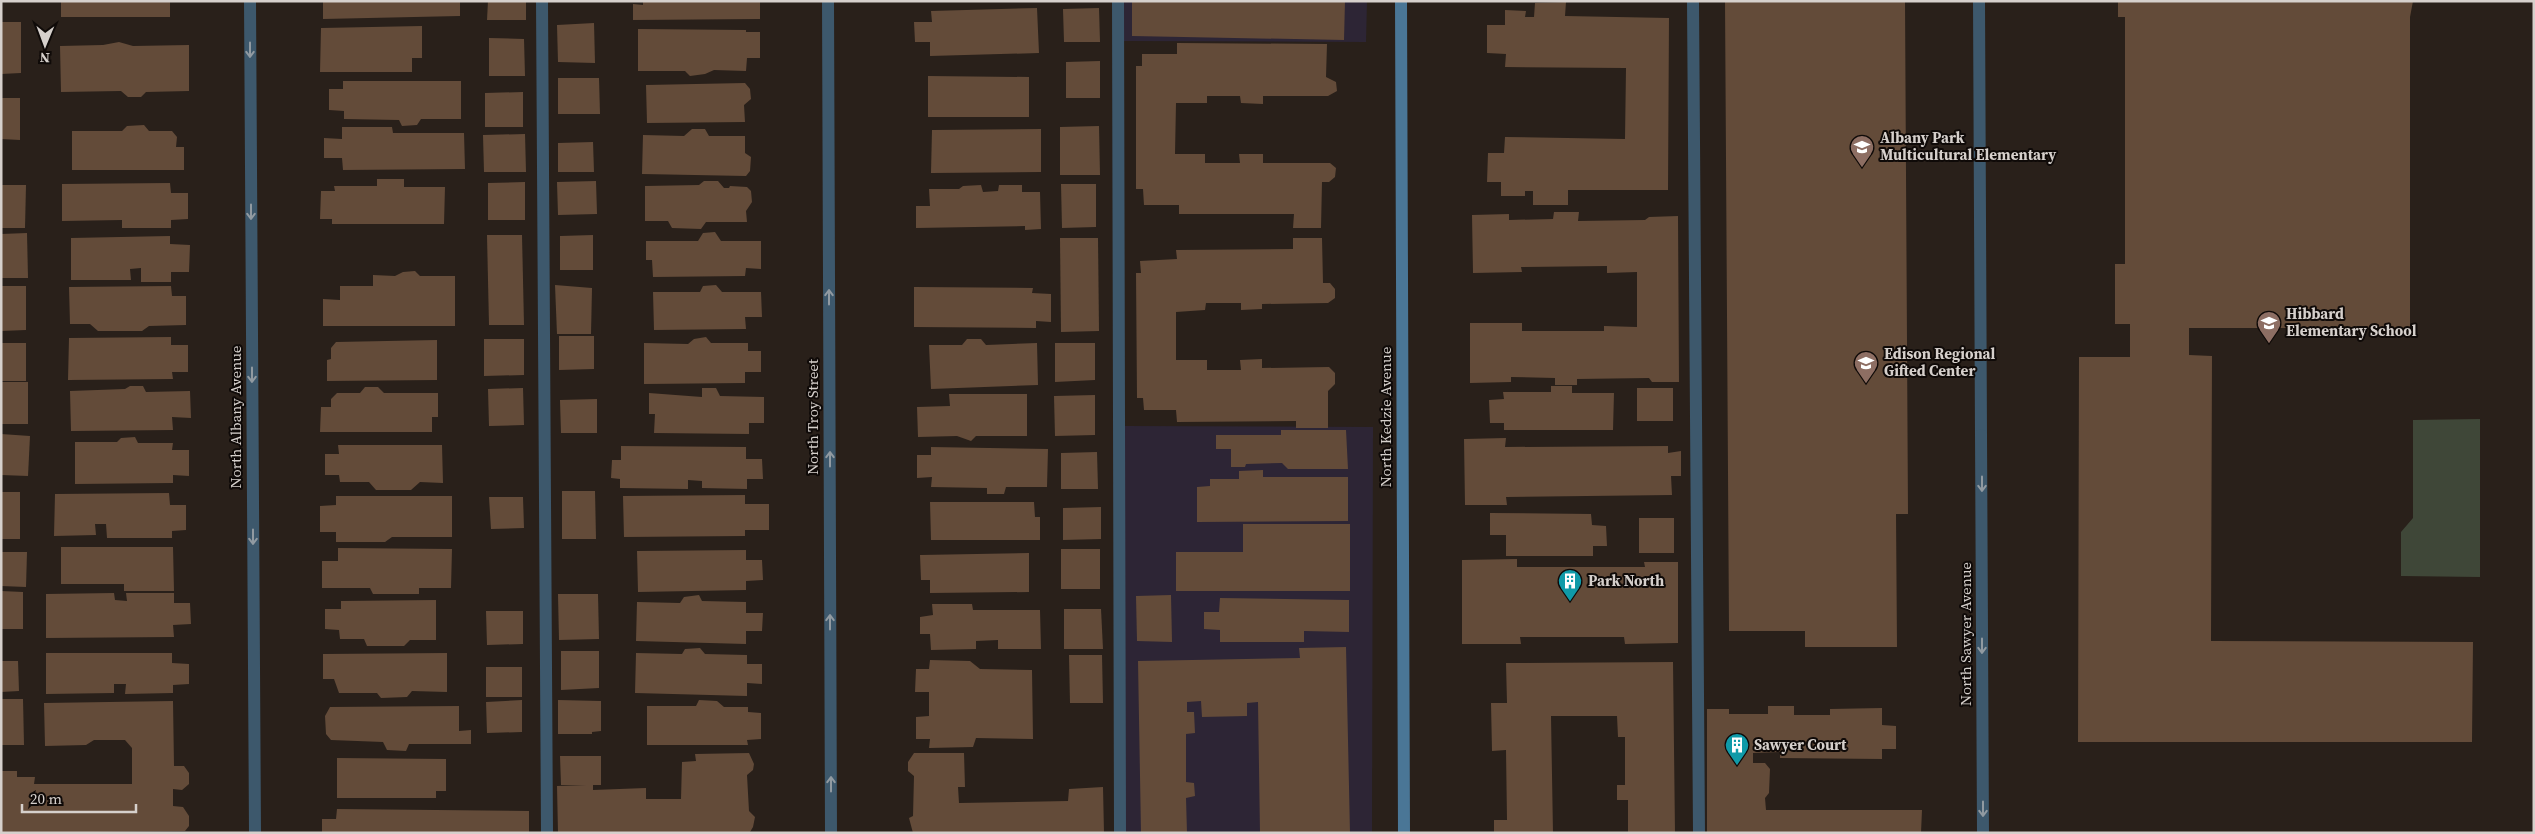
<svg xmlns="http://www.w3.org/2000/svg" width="2535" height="834" font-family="'Source Serif 4',serif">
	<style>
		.commercial { fill: #2d2535 }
		.green { fill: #3f4738 }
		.building { fill: #634b39 }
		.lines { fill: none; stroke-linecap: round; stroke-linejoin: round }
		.lane { stroke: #3d586c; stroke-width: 12 }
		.street { stroke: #3d586c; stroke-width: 12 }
		.secondary { stroke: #4a7696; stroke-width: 12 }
		.oneway { stroke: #919aa1 }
		.labels { text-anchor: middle; stroke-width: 4; stroke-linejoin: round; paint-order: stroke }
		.poi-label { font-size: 15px; font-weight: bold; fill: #d6d0cc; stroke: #0f0a08; text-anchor: start }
		.street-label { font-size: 15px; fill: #d6d0cc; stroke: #0f0a08 }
	</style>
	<rect width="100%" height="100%" fill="#29201a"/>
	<g class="commercial">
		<polygon points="1122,1 1367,1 1366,42 1122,41"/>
		<polygon points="1124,426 1373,427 1372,833 1123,833"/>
	</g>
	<polygon class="green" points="2480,419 2480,577 2401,576 2401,532 2413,518 2413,420"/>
	<g class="building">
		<rect x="61" y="1" width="109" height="16"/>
		<polygon points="323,1 460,1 460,16 323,19"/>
		<polygon points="488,1 526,1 526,20 487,20"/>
		<polygon points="643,1 760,1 760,19 633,20 633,4 643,5"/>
		<polygon points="1132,1 1345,1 1344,40 1132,36"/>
		<polygon points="1725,1 1905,1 1908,514 1896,514 1897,647 1805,647 1805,631 1729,631"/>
		<polygon points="2118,1 2413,1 2410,17 2410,328 2189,328 2189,355 2212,356 2211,641 2473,642 2472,742 2078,742 2079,357 2130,357 2130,324 2115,324 2115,264 2125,264 2125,17 2118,17"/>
		<polygon points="1566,2 1565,16 1669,18 1668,190 1568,190 1568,205 1533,205 1533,191 1525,191 1525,196 1501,196 1501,182 1487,182 1488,153 1504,153 1505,137 1625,139 1626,68 1505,67 1506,54 1487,53 1487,25 1505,25 1505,10 1526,11 1525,17 1534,17 1535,3"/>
		<polygon points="1037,8 1039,53 930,56 930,42 915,42 914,22 932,22 931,11"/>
		<polygon points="1099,8 1100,42 1064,42 1063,9"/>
		<polygon points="1,22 21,22 21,73 1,74"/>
		<polygon points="594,23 595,63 558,62 557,25"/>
		<polygon points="422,26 422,58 412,58 412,72 320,72 321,28"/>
		<polygon points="638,29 746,30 746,32 760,32 760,58 747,58 746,71 714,70 705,74 690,76 685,71 638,71"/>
		<polygon points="489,38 524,39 525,76 489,76"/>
		<polygon points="119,42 133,46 189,45 189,91 146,92 141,97 128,97 121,91 61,92 60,46 103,45"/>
		<polygon points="1177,43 1327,44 1326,77 1336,82 1337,91 1328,96 1263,96 1263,104 1241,103 1240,96 1207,96 1207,103 1176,103 1175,154 1205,154 1205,163 1240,163 1239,154 1263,154 1263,163 1330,163 1336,168 1335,177 1329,182 1322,182 1321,228 1293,228 1294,214 1179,214 1179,205 1144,205 1143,189 1136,189 1136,66 1142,66 1142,54 1177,54"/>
		<polygon points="1100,61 1100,98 1066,98 1066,62"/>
		<polygon points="928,76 1029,77 1029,117 928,117"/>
		<polygon points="558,78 599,78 600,114 558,114"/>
		<polygon points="343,81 461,81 461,119 421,119 417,125 402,126 399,120 344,119 344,111 329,110 329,89 343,89"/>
		<polygon points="745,83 750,89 751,99 744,105 745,122 647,123 646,85"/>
		<polygon points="523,92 523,127 485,127 485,93"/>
		<polygon points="1,98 20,98 20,140 1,139"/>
		<polygon points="144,125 149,131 172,131 177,137 176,147 184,147 184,170 72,170 72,131 122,131 127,126"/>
		<polygon points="1099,126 1100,175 1060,175 1060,127"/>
		<polygon points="342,127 392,127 393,133 464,133 465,169 343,170 342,158 324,158 324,138 342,139"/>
		<polygon points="692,129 705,129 709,136 745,136 745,153 751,157 750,171 746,176 642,174 643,135 684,136"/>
		<polygon points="1041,129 1041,172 931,173 932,130"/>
		<polygon points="525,134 526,172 484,172 483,135"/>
		<polygon points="593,142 594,172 558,172 558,143"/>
		<polygon points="377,179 404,179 404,187 445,187 444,224 332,224 332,219 320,219 321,191 335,191 334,186 377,186"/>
		<polygon points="596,181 597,214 558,215 557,182"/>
		<polygon points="704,181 718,181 724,188 729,188 730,186 747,187 751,191 752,202 746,211 747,222 706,222 701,229 672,228 668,221 645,221 645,186 699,185"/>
		<polygon points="525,182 525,220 488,220 488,183"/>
		<polygon points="170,183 171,193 188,193 188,219 171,220 171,228 122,228 122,220 62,221 62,184"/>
		<polygon points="1061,184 1096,184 1096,227 1062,228"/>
		<polygon points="1,185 26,185 25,228 1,228"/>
		<polygon points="981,185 983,192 998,191 999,185 1022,185 1022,192 1040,192 1041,229 1025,230 1025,226 916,228 916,206 930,206 929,189 959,189 963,186"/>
		<polygon points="1554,212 1579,212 1578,221 1645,220 1649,217 1678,216 1679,382 1652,382 1649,378 1577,379 1577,385 1555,385 1555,378 1511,377 1511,382 1470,383 1470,323 1522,323 1522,331 1604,331 1604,326 1637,327 1637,272 1607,273 1607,266 1521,267 1522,272 1473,273 1472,215 1509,214 1509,220 1553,219"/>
		<polygon points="715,232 721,241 761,241 761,269 746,268 745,276 653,277 652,260 646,260 646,241 698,241 703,233"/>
		<polygon points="27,233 28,278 1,278 1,234"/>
		<polygon points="487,235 522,235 524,325 489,325"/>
		<polygon points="593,235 593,270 560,270 560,236"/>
		<polygon points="170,236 170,244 190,245 189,272 171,272 171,282 141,282 141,268 130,269 131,280 71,280 71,238"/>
		<polygon points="1060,238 1098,238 1099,331 1061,332"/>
		<polygon points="1293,238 1322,238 1323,283 1330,283 1335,289 1335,298 1328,303 1262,304 1262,309 1241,310 1241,303 1206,303 1205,310 1176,312 1176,360 1207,360 1207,370 1241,370 1240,360 1262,359 1262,368 1329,367 1335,373 1335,384 1328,391 1328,428 1296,428 1296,421 1177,422 1176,410 1144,410 1143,398 1137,398 1136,273 1141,273 1140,261 1177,259 1176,250 1293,249"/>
		<polygon points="415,271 420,276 455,276 455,326 323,326 323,299 340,300 340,286 373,286 373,275 395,276 403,272"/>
		<polygon points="555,285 592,288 591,334 557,334"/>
		<polygon points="716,285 722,292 761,292 762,317 745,317 746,329 654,330 653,292 700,292 703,286"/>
		<polygon points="1,286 26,286 26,330 1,331"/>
		<polygon points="171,286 172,296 186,296 186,325 149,326 142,331 98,331 90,324 70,324 69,287"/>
		<polygon points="914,287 1033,288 1032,293 1051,294 1051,322 1036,321 1036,328 914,327"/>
		<polygon points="559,336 594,336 594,369 559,370"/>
		<polygon points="171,337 171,345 188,345 188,372 172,372 173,379 68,380 69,338"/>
		<polygon points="706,337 711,343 748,343 748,351 761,351 761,372 745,372 745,383 644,384 644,343 688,344 694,339"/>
		<polygon points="484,339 524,339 524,375 484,376"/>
		<polygon points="967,339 981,339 986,345 1037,343 1038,385 931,389 929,345 962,345"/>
		<polygon points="437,340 437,380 327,381 327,360 331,359 331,348 336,342"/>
		<rect x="1" y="343" width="25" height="38"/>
		<polygon points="1055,343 1095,343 1095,380 1055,382"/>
		<rect x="1" y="382" width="27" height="42"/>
		<polygon points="130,386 143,386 146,392 190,391 191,418 172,417 173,430 71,431 70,391 125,389"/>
		<polygon points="1551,386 1572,386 1572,393 1614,393 1613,430 1504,430 1504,423 1490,423 1489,400 1504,399 1503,392 1551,392"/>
		<polygon points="365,387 378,387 384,393 438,393 438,417 432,417 432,432 320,432 321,407 331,407 331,399 337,393 360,393"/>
		<polygon points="523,388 524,425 489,426 488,389"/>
		<polygon points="702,388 716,388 720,396 764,397 764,423 749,423 749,434 654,433 655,414 649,414 649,393 702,397"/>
		<rect x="1637" y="388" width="36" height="33"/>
		<polygon points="949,394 1027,394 1027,436 976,436 971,441 957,436 918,437 917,407 950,406"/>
		<polygon points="1095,395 1095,435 1055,436 1054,396"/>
		<polygon points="597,399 597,433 561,433 560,400"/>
		<polygon points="1281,430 1346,430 1348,469 1288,469 1282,463 1246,464 1245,467 1231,467 1231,449 1216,449 1216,435 1281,435"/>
		<polygon points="1,434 30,436 28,476 1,475"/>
		<polygon points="135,437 138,443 173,443 172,450 189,450 189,476 173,475 173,483 75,484 75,442 117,442 121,438"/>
		<polygon points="1506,438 1505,447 1668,446 1668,453 1681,451 1681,476 1671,476 1672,495 1506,497 1507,505 1465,505 1464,439"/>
		<polygon points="338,445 442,445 443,483 420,482 411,490 376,490 369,482 340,482 339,475 325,475 325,454 339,454"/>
		<polygon points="621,446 746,447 746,459 762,459 763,479 747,479 747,489 702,488 702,481 688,480 688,489 620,488 620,479 611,478 612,460 621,460"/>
		<polygon points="931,447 1048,449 1047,487 1006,487 1004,494 987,494 987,488 931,487 932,477 917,478 917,455 931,455"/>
		<polygon points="1097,452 1098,489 1061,489 1061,453"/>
		<polygon points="1263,470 1263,477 1348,477 1348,521 1197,522 1197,487 1210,486 1210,479 1239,479 1239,471"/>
		<polygon points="562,491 595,491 596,539 562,539"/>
		<rect x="1" y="492" width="19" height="47"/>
		<polygon points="169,493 170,505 186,505 186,530 172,531 172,538 107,538 106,524 95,524 96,535 54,536 55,494"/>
		<polygon points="745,495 745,504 769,504 769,530 745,530 745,536 624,537 623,496"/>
		<polygon points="336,496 452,496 452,537 392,537 385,542 336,542 336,532 320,532 320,506 336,505"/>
		<polygon points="489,497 523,497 524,528 491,529"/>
		<polygon points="930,502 1034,502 1035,517 1040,517 1040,540 931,540"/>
		<polygon points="1101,507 1101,539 1063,540 1063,508"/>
		<polygon points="1490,513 1591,514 1592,525 1606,526 1607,546 1593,546 1593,556 1506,556 1506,535 1490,535"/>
		<rect x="1639" y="518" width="35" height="35"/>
		<polygon points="1243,524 1350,524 1350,591 1176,591 1176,552 1243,552"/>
		<polygon points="61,547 173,547 174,591 124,591 124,584 61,584"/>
		<polygon points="338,548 452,549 451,588 419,588 419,594 373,594 370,588 322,588 322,561 338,561"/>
		<rect x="1061" y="549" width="39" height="40"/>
		<polygon points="746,550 746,560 762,560 763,580 746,581 746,590 638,592 637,551"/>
		<polygon points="1,552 27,552 26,587 1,586"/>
		<polygon points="1029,553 1029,592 930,593 930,580 921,580 920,555"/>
		<polygon points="1517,559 1517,567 1645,567 1644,562 1678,562 1678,643 1625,644 1624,637 1520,637 1521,644 1462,644 1462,560"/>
		<polygon points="1,591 23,592 23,629 1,629"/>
		<polygon points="114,593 115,600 127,601 126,593 174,593 174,603 190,603 191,624 173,625 174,637 46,638 46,594"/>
		<polygon points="558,594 598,594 599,639 559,640"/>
		<polygon points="699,595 702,601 746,602 746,613 763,613 762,631 746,631 746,644 636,641 637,602 680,603 684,597"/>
		<polygon points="1171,595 1172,642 1137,641 1136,596"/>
		<polygon points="1220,598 1349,600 1349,632 1304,631 1304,642 1220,642 1220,630 1204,629 1204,612 1219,612"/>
		<polygon points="436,600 436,640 410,640 404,646 367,646 364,639 340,639 339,630 325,629 325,609 341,609 341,601"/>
		<polygon points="932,604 972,604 973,610 1040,610 1041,649 998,649 998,640 976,641 976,649 931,650 930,634 920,634 920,617 933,615"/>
		<polygon points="1064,609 1101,609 1103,649 1064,649"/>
		<polygon points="486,611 523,611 523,644 487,645"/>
		<polygon points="1346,647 1350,833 1260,833 1258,702 1247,703 1247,716 1202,717 1201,701 1187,702 1187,712 1194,712 1195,733 1186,734 1186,782 1194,783 1195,796 1186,798 1187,833 1141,833 1138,661 1300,658 1299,648"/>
		<polygon points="700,648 705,654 747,655 747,664 762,664 762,684 747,683 747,696 635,693 636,653 682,654 685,649"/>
		<polygon points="561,651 599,651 599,688 561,690"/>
		<polygon points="46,653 172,653 172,663 189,664 189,684 173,685 173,693 125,694 126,684 114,684 114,693 46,694"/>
		<polygon points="447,653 447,692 412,691 407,697 381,698 377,693 339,693 334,679 323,679 323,654"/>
		<polygon points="1069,655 1102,655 1103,703 1070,703"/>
		<polygon points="930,660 970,661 980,669 1032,670 1033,739 976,738 973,747 929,748 930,739 916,739 916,717 929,716 929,692 915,692 916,669 929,669"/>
		<polygon points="1,661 18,661 19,691 1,692"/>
		<polygon points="1673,662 1675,833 1628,833 1628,800 1617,800 1617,785 1625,785 1625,737 1618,737 1617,716 1551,716 1553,833 1494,833 1494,820 1507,820 1506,750 1492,751 1491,703 1507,703 1506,663"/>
		<rect x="486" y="667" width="36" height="30"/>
		<polygon points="1,699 23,699 24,745 1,745"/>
		<polygon points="522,700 522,732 487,733 486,702"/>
		<polygon points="558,700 601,701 601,731 592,732 592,734 558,734"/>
		<polygon points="699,700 717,701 724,707 748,707 748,712 761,713 761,739 747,740 748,745 647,745 647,706 696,706"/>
		<polygon points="173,701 174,766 184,766 189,773 189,784 182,790 173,789 173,806 183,807 189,816 189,826 185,831 1,833 1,771 17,771 17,777 35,777 34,784 132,784 132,748 125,740 94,740 86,745 45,746 44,703"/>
		<polygon points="459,706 459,731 471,730 471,744 409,744 406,751 387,750 383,742 331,740 326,734 325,716 330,707"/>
		<polygon points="1768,706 1794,706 1794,715 1830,715 1830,709 1882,708 1882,725 1896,726 1896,749 1882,749 1882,759 1780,758 1780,752 1753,753 1753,763 1765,763 1770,769 1769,793 1765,798 1766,810 1922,810 1921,833 1707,833 1707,709 1729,709 1729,714 1768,714"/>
		<polygon points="749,753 754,764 753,770 747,775 749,811 755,817 753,827 750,832 558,833 557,786 586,785 561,785 560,756 601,756 601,785 593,785 593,790 646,788 646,799 681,799 682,762 696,761 695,754"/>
		<polygon points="914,753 964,753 965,787 958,787 959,803 1068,801 1069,789 1103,787 1104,833 913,833 909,818 913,816 914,776 908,771 908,762"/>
		<polygon points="337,758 446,759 446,791 436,791 436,798 337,798"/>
		<polygon points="337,809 529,811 529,833 322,833 322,819 336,819"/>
	</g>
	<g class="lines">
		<g class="lane">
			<polyline points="542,1 547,833"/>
			<polyline points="1118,1 1120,833"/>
			<polyline points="1693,1 1699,833"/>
			<polyline points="1979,1 1981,435"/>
		</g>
		<g class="street">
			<polyline points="250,1 255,833"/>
			<polyline points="828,1 831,833"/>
			<polyline points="1981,435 1983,833"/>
		</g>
		<polyline class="secondary" points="1401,1 1404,833"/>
	</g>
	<defs><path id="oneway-shaft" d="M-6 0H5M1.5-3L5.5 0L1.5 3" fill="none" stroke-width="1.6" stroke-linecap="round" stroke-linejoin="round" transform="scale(1.25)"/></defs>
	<g class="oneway">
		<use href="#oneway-shaft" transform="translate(250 50) rotate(90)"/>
		<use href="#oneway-shaft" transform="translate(251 212) rotate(90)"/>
		<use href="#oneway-shaft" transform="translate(829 297) rotate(-90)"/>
		<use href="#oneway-shaft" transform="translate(252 375) rotate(90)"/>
		<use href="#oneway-shaft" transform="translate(830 459) rotate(-90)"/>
		<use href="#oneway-shaft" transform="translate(1982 484) rotate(90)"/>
		<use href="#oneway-shaft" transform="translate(253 537) rotate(90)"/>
		<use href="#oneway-shaft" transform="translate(830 622) rotate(-90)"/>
		<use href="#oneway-shaft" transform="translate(1982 646) rotate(90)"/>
		<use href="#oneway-shaft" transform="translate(831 784) rotate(-90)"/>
		<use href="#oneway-shaft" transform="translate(1983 809) rotate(90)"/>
	</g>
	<defs>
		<g id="school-pin" transform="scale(1.25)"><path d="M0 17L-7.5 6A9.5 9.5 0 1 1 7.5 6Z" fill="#8d6e63" stroke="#0f0a08"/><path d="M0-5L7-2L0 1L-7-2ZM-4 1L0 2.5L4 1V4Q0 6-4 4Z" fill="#fff"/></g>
		<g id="building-pin" transform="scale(1.25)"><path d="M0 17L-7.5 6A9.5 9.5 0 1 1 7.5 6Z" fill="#0f9aa8" stroke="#0f0a08"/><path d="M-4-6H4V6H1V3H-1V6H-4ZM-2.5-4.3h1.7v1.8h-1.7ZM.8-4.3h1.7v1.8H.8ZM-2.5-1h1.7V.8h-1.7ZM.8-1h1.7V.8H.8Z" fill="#fff"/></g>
	</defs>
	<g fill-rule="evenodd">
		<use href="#school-pin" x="1862" y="147"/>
		<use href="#school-pin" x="2269" y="323"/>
		<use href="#school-pin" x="1866" y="363"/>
		<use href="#building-pin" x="1570" y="581"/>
		<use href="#building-pin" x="1737" y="745"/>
	</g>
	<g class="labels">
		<g class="poi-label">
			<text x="1880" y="143">Albany Park<tspan x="1880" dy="17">Multicultural Elementary</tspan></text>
			<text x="2286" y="319">Hibbard<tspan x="2286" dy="17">Elementary School</tspan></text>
			<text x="1884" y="359">Edison Regional<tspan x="1884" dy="17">Gifted Center</tspan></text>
			<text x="1588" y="586">Park North</text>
			<text x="1754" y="750">Sawyer Court</text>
		</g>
		<g class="street-label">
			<text transform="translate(236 417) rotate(-90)" y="5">North Albany Avenue</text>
			<text transform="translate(813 417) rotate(-90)" y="5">North Troy Street</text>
			<text transform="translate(1386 417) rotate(-90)" y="5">North Kedzie Avenue</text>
			<text transform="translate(1966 634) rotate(-90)" y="5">North Sawyer Avenue</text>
		</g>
	</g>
	<rect width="2535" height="834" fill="none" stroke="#d6d0cc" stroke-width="5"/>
	<g transform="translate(45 45) rotate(181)" stroke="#0f0a08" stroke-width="4" paint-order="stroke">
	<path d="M0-4L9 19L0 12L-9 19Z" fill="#d6d0cc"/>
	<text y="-8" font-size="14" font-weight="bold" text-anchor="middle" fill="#d6d0cc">N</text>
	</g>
	<path d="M22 804v8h114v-8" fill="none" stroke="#d6d0cc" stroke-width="2.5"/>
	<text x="30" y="804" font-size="15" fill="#d6d0cc" stroke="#0f0a08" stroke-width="4" paint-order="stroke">20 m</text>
</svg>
